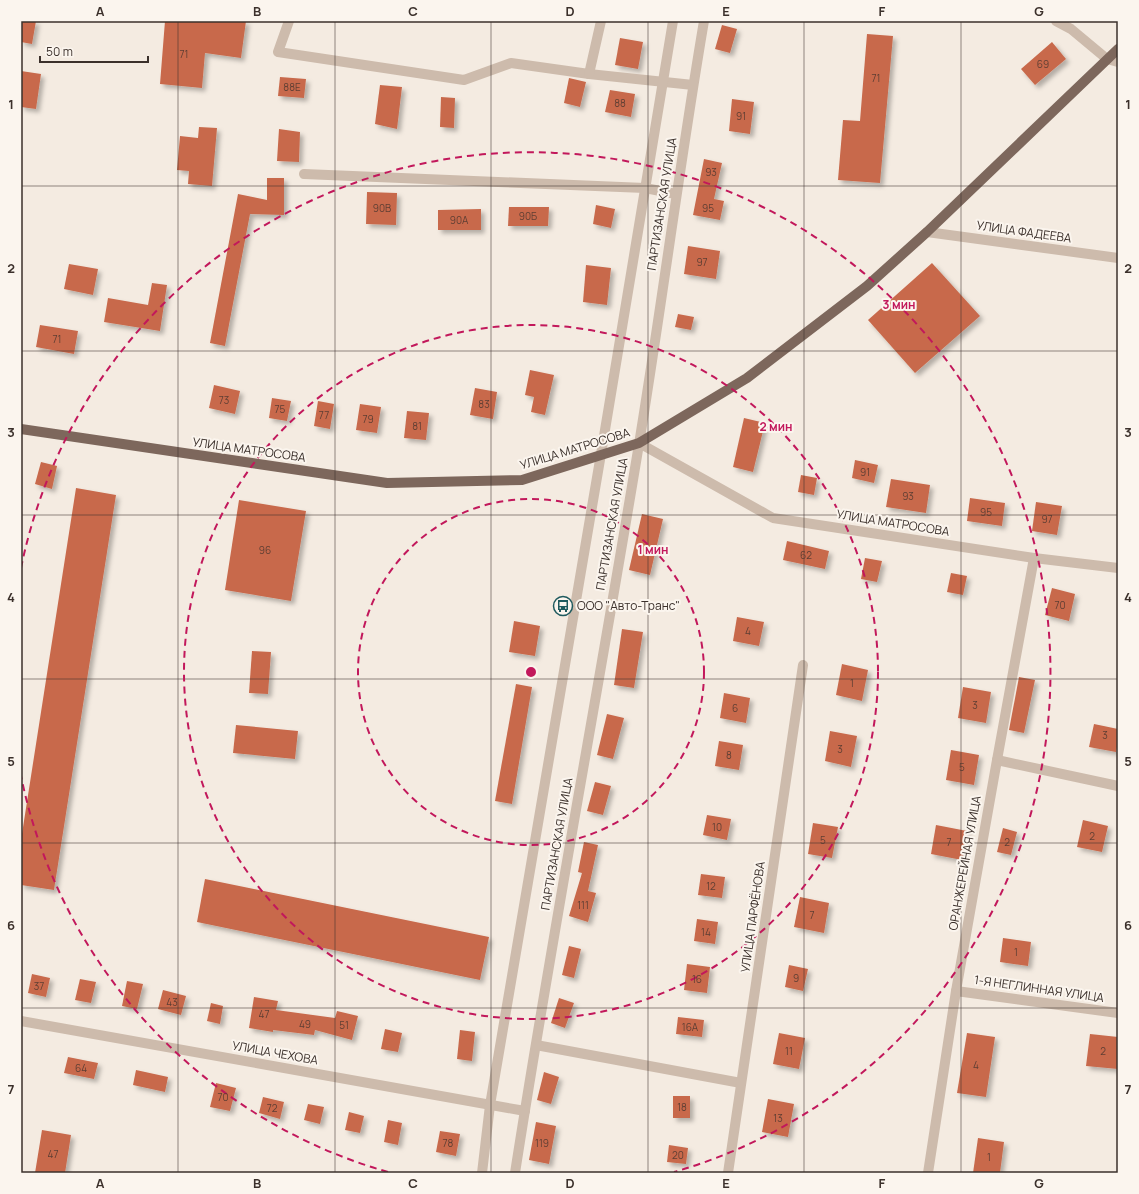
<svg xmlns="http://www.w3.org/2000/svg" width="1139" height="1194" font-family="Manrope,sans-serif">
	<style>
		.building { fill: #c8694b; filter: url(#shadow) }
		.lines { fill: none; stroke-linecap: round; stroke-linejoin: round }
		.minor { stroke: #cdbbac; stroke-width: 10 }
		.major { stroke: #7d675c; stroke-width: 10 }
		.grid { fill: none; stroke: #3b302b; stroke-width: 1; stroke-opacity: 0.55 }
		.ring { fill: none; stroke: #c2185b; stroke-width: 2; stroke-dasharray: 7 5 }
		.labels { text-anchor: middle; stroke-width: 4; stroke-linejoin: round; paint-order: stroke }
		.number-label { font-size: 10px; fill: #5e3e33 }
		.street-label { font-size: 12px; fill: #3b302b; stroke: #fbf5ee }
		.poi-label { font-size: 12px; fill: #3b302b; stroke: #fbf5ee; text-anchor: start }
		.centre { fill: #c2185b; stroke: #fbf5ee; stroke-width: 2 }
		.ring-label { font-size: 12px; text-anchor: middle; font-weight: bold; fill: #c2185b; stroke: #fbf5ee; stroke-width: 4; stroke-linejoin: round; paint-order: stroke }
		.neatline { fill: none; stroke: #3b302b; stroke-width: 1.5 }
		.grid-label { font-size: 13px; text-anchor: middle; font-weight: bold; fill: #3b302b }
	</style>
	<defs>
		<filter id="shadow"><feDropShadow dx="3.5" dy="3.5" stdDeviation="2" flood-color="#0004"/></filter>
	</defs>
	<rect width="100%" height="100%" fill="#f4ebe1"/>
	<g class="building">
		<polygon points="21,21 36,21 32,44 21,42"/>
		<polygon points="165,21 204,21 223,22 223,21 246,21 241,58 205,53 202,88 160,84"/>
		<polygon points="722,25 737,29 730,53 715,49"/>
		<polygon points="867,34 893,36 880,183 838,180 843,120 860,121"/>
		<polygon points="620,38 643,42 638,69 615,65"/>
		<polygon points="1052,42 1066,59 1035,85 1021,69"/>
		<polygon points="21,71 41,74 36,109 21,107"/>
		<polygon points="280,77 306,79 304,98 278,96"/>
		<polygon points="569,78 586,82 580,107 564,103"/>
		<polygon points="380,85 402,87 397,129 375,124"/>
		<polygon points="610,90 635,94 631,117 605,112"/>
		<polygon points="441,97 455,98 454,128 440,127"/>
		<polygon points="732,99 754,102 750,134 729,131"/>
		<polygon points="199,127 217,128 212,186 188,184 189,171 177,170 180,136 198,138"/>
		<polygon points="279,129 300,132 299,162 277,161"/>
		<polygon points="704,159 722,163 714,199 724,201 720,220 693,215"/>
		<polygon points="267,178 284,178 284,215 250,214 225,346 210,343 238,194 267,200"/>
		<polygon points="367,192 397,193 396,225 366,224"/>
		<polygon points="596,205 615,209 611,228 593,224"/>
		<polygon points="509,207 549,207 548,226 508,226"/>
		<polygon points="481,209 481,230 438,230 438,210"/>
		<polygon points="688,246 720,251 716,279 684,274"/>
		<polygon points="932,263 980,316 915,373 868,320"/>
		<polygon points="69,264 98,269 93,295 64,289"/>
		<polygon points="586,265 611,268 607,305 583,302"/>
		<polygon points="152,283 167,285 160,331 104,322 108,298 148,305"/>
		<polygon points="678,314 694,317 691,330 675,327"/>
		<polygon points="40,325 78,331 74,354 36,347"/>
		<polygon points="530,370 554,375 545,415 531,412 534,397 525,395"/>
		<polygon points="214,385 240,391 235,414 209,408"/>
		<polygon points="475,388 497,392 493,419 470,415"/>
		<polygon points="272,398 291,401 287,421 269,418"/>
		<polygon points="318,401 334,404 330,429 314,426"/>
		<polygon points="360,404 381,407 377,433 356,430"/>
		<polygon points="407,411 429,413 426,440 404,438"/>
		<polygon points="744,418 765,423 753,472 733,467"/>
		<polygon points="855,460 878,465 874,483 852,478"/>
		<polygon points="41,462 57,466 52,489 35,484"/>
		<polygon points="801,475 817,478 814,495 798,492"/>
		<polygon points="891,479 930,485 926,513 886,507"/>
		<polygon points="76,488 116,495 54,890 21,885 21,840"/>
		<polygon points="970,498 1005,503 1002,526 967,521"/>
		<polygon points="239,500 306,511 291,601 225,590"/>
		<polygon points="1036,502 1062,506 1057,535 1032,531"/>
		<polygon points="642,514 663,519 650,575 629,570"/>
		<polygon points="787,541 829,551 825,569 783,560"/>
		<polygon points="865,558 882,561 877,582 861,579"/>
		<polygon points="951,573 967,576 963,595 947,592"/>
		<polygon points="1052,588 1075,594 1069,621 1045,615"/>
		<polygon points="737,617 764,622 759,646 733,641"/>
		<polygon points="514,621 540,626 535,656 509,652"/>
		<polygon points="622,629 643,632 634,688 614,685"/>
		<polygon points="252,651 271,652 268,694 249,693"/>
		<polygon points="842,664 868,670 862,701 836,695"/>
		<polygon points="1019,677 1035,680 1024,733 1009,730"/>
		<polygon points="516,684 532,687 512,804 495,801"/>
		<polygon points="963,687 991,692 986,723 958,718"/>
		<polygon points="724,693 750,698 746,723 720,718"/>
		<polygon points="607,714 624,718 613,759 597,755"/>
		<polygon points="1094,724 1118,729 1118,742 1116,752 1089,747"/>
		<polygon points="236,725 298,731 295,759 233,753"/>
		<polygon points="830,731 857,736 851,767 825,761"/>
		<polygon points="719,741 743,745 739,770 715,766"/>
		<polygon points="951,750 979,755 974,785 946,780"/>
		<polygon points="595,782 611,786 603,815 587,811"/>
		<polygon points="707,815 731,819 727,840 703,835"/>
		<polygon points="1083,820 1108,826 1102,852 1077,847"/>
		<polygon points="813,823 838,827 832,858 808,854"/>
		<polygon points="936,825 967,831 962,860 931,854"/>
		<polygon points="1003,828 1017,832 1011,855 997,852"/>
		<polygon points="584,842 598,845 588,891 596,893 588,922 569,916 582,873 578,872"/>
		<polygon points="701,874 725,877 722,898 698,895"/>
		<polygon points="205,879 489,937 480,980 197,922"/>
		<polygon points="800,897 829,903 824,933 794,927"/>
		<polygon points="697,919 718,922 715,944 694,941"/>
		<polygon points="1003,938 1031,942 1028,966 1000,962"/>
		<polygon points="569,946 581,949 574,978 562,975"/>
		<polygon points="687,964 710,967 707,993 684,990"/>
		<polygon points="789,965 808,969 803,991 785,987"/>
		<polygon points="32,974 50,978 46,997 28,993"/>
		<polygon points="80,979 96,982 91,1003 75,1000"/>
		<polygon points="127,981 143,984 137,1009 122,1006"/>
		<polygon points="163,990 186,996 181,1015 158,1009"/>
		<polygon points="254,997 278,1001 276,1010 335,1018 337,1011 358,1016 352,1040 315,1030 314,1035 273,1030 273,1032 249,1028"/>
		<polygon points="559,998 574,1003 565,1028 551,1023"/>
		<polygon points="211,1003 223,1006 220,1024 207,1021"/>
		<polygon points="678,1017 704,1020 702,1037 676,1034"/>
		<polygon points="385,1029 402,1033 398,1052 381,1049"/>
		<polygon points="460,1030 475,1032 472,1061 457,1059"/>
		<polygon points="779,1033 805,1038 799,1069 773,1064"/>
		<polygon points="967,1033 995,1037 986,1097 957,1093"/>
		<polygon points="1090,1034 1118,1037 1118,1069 1086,1066"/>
		<polygon points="68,1057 98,1063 94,1079 64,1073"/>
		<polygon points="136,1070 168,1077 165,1092 133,1085"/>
		<polygon points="544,1072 559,1077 551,1104 537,1100"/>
		<polygon points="216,1083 236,1088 230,1111 210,1107"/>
		<rect x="673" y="1096" width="17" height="22"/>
		<polygon points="263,1097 284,1102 280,1119 259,1113"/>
		<polygon points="768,1099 794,1104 788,1137 762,1132"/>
		<polygon points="308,1104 324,1107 320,1124 304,1120"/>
		<polygon points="349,1112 364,1116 360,1133 345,1130"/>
		<polygon points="388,1120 402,1123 398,1145 384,1142"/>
		<polygon points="536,1122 556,1126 549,1164 529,1160"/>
		<polygon points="42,1130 71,1135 65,1173 35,1173"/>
		<polygon points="440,1131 460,1134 456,1156 436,1152"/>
		<polygon points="978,1138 1004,1142 1000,1173 973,1173"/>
		<polygon points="669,1145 688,1148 686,1164 667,1162"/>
	</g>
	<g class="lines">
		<g class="minor">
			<polyline points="289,21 278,52 464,80 511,63 589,74 693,85"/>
			<polyline points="1056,21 1071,29 1107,59 1118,62"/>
			<polyline points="589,74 601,21"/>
			<polyline points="304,174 645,188 676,194"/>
			<polyline points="927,232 1118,258"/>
			<polyline points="639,443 773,518 1034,558 1118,568"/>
			<polyline points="997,760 1118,786"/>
			<polyline points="956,991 1118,1013"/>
			<polyline points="21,1021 525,1111"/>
			<polyline points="536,1045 741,1083"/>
			<polyline points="482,1173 490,1105 601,454 673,21"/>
			<path d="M515,1173C553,929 599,687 639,444C662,303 680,162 704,21"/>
			<polyline points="728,1173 803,665"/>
			<polyline points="928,1173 956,991 997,760 1034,558"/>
		</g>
		<polyline class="major" points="21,429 387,483 522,480 639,443 747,378 867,286 927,232 1118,49"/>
	</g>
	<path class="grid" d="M178,21V1173M335,21V1173M491,21V1173M648,21V1173M804,21V1173M961,21V1173M21,186H1118M21,351H1118M21,515H1118M21,679H1118M21,843H1118M21,1008H1118"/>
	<g class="ring">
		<circle cx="531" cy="672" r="173"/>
		<circle cx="531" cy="672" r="347"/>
		<path d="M388 1172A520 520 0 0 1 21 776M21 568A520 520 0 1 1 674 1172"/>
	</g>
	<defs>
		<g id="bus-ring" transform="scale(1)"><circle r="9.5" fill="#fbf5ee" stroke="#1f5a5e" stroke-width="1.5"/><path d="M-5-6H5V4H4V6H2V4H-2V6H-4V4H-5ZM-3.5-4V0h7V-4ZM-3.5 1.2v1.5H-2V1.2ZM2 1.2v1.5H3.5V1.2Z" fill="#1f5a5e"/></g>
	</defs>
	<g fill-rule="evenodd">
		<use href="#bus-ring" x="563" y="606"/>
	</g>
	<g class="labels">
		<g class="number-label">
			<text x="184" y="58">71</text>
			<text x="1043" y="68">69</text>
			<text x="876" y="82">71</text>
			<text x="292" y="91">88Е</text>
			<text x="620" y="107">88</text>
			<text x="741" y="120">91</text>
			<text x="711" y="176">93</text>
			<text x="382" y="212">90В</text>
			<text x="708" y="212">95</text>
			<text x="528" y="220">90Б</text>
			<text x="459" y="224">90А</text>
			<text x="702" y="266">97</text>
			<text x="57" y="343">71</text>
			<text x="224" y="404">73</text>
			<text x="484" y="408">83</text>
			<text x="280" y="413">75</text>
			<text x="324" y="419">77</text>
			<text x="368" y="423">79</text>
			<text x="417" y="430">81</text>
			<text x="865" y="476">91</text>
			<text x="908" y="500">93</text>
			<text x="986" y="516">95</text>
			<text x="1047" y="523">97</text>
			<text x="265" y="554">96</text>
			<text x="806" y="559">62</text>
			<text x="1060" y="609">70</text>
			<text x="748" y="635">4</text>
			<text x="852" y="687">1</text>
			<text x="975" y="709">3</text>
			<text x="735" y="712">6</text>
			<text x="1105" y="739">3</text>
			<text x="840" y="753">3</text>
			<text x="729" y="759">8</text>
			<text x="962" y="771">5</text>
			<text x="717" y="831">10</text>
			<text x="1092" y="840">2</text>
			<text x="823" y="844">5</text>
			<text x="949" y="846">7</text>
			<text x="1007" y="846">2</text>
			<text x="711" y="890">12</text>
			<text x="583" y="909">111</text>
			<text x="812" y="919">7</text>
			<text x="706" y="936">14</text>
			<text x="1016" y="956">1</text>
			<text x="796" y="982">9</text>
			<text x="697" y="983">16</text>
			<text x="39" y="990">37</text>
			<text x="172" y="1006">43</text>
			<text x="264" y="1018">47</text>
			<text x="305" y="1028">49</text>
			<text x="344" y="1029">51</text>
			<text x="690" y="1031">16А</text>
			<text x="789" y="1055">11</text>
			<text x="1103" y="1055">2</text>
			<text x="976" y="1069">4</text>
			<text x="81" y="1072">64</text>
			<text x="223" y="1101">70</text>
			<text x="682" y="1111">18</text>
			<text x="272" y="1112">72</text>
			<text x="778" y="1122">13</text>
			<text x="448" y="1147">78</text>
			<text x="542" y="1147">119</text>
			<text x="53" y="1158">47</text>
			<text x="678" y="1159">20</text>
			<text x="989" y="1161">1</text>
		</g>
		<g class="street-label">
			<text transform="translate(662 204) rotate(-81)" y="4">ПАРТИЗАНСКАЯ УЛИЦА</text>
			<text transform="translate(1024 232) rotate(8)" y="4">УЛИЦА ФАДЕЕВА</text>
			<text transform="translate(575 449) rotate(-17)" y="4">УЛИЦА МАТРОСОВА</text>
			<text transform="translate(249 450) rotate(8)" y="4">УЛИЦА МАТРОСОВА</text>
			<text transform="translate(893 523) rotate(9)" y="4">УЛИЦА МАТРОСОВА</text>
			<text transform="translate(612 524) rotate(-80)" y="4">ПАРТИЗАНСКАЯ УЛИЦА</text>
			<text transform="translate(557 844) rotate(-80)" y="4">ПАРТИЗАНСКАЯ УЛИЦА</text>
			<text transform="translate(965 863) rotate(-80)" y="4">ОРАНЖЕРЕЙНАЯ УЛИЦА</text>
			<text transform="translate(753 917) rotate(-82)" y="4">УЛИЦА ПАРФЁНОВА</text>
			<text transform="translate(1039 989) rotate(8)" y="4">1-Я НЕГЛИННАЯ УЛИЦА</text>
			<text transform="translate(275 1053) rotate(10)" y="4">УЛИЦА ЧЕХОВА</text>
		</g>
		<g class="poi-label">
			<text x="577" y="610">ООО "Авто-Транс"</text>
		</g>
	</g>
	<circle cx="531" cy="672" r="6" class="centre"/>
	<g class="ring-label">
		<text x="899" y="309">3 мин</text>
		<text x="776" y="431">2 мин</text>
		<text x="653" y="554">1 мин</text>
	</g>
	<rect width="1139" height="1194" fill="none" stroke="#fbf5ee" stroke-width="44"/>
	<path d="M40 56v6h108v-6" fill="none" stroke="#3b302b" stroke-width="2"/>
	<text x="46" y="56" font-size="12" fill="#3b302b" stroke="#fbf5ee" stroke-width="3" paint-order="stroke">50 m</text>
	<rect x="22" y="22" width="1095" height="1150" class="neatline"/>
	<g class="grid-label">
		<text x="100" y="16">A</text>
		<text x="257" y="16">B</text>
		<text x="413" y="16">C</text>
		<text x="570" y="16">D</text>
		<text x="726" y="16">E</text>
		<text x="882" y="16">F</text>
		<text x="1039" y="16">G</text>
		<text x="11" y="109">1</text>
		<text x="1128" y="109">1</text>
		<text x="11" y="273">2</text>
		<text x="1128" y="273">2</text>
		<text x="11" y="437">3</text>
		<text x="1128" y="437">3</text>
		<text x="11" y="602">4</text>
		<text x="1128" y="602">4</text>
		<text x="11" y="766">5</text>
		<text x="1128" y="766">5</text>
		<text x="11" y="930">6</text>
		<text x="1128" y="930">6</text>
		<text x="11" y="1094">7</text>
		<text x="1128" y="1094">7</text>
		<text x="100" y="1188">A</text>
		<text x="257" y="1188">B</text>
		<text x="413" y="1188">C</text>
		<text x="570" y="1188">D</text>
		<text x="726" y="1188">E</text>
		<text x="882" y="1188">F</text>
		<text x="1039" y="1188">G</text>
	</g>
</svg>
